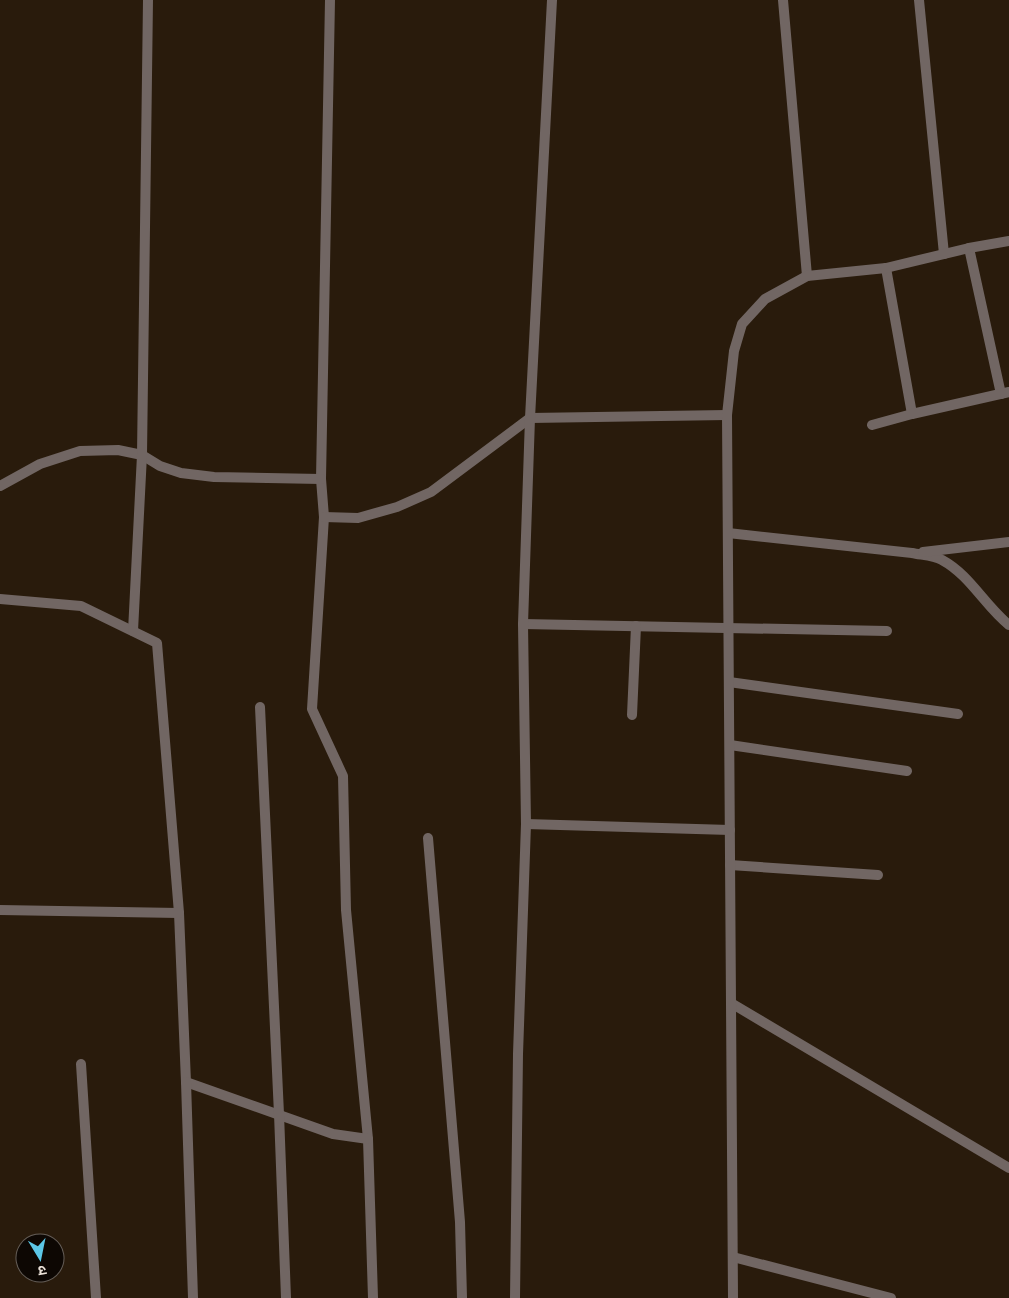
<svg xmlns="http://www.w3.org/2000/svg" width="1009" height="1298" font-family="Montserrat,'Noto Sans Devanagari',sans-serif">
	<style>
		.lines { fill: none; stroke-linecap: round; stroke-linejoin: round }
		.minor { stroke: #716663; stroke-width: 10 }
	</style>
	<rect width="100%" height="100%" fill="#291b0c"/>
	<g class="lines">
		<g class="minor">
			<polyline points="330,0 321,479 324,517 312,709 343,776 346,910 368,1139 373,1298"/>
			<polyline points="783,0 807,276"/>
			<polyline points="919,0 944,254"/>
			<polyline points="969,248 1001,394"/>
			<polyline points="886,268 912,414"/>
			<polyline points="872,425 912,414 1009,392"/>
			<polyline points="0,486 40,464 80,451 118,450 142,455 160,466 181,473 214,477 321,479"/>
			<polyline points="324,517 358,518 397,507 431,492 530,418 727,415"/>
			<path d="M728,533L912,553C921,555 934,555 942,560C970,575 985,606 1009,625"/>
			<polyline points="923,552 1009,542"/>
			<polyline points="0,599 81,606 157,643 179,913 186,1082 333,1134 368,1139"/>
			<polyline points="523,624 887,631"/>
			<polyline points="133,631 142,455 148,0"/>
			<polyline points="729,682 958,714"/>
			<polyline points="260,707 279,1114 286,1298"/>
			<polyline points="632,715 636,626"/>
			<polyline points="730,745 907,771"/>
			<polyline points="526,824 730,830"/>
			<polyline points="428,838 460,1222 462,1298"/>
			<polyline points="730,865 878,875"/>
			<polyline points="0,910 179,913"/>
			<polyline points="731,1003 1009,1168"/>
			<polyline points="81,1064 96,1298"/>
			<polyline points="186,1082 193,1298"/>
			<polyline points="733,1257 891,1298"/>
			<polyline points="515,1298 518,1054 526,824 523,624 530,418 552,0"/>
			<polyline points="733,1298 727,415 734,351 742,324 765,299 807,276 886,268 969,248 1009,241"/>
		</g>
	</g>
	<g transform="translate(40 1258) rotate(170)"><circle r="24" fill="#0d0703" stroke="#655e58"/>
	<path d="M0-4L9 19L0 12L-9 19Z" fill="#5cc7e7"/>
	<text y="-8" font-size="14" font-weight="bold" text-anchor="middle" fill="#eae0d7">उ</text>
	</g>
</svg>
